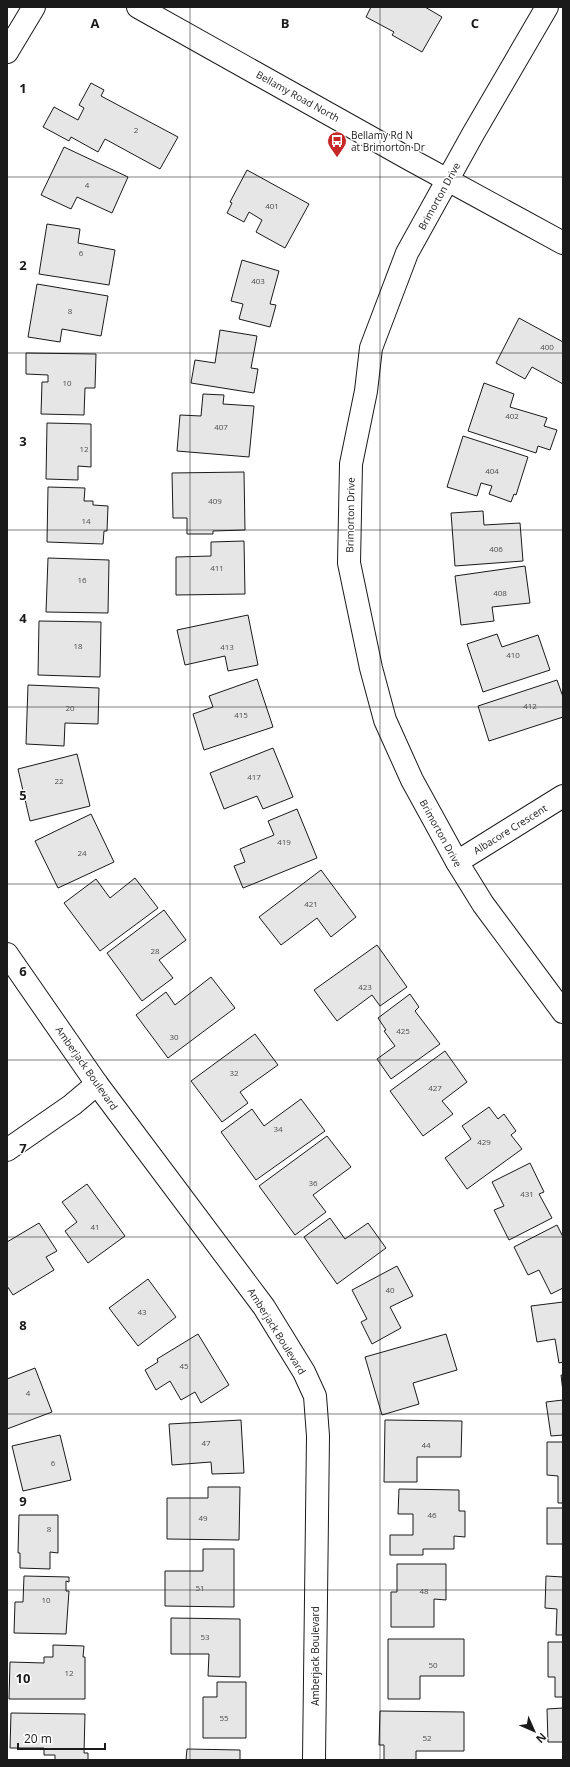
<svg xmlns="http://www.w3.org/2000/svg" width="570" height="1767" font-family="'Open Sans',sans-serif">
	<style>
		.building { fill: #e6e6e6; stroke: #1a1a1a }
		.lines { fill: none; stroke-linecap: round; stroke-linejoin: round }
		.street-casing { stroke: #1a1a1a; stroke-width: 24 }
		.secondary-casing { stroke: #1a1a1a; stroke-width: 24 }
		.street { stroke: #fff; stroke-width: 22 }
		.secondary { stroke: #fff; stroke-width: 22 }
		.grid { fill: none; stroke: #1a1a1a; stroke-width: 1; stroke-opacity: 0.55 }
		.labels { text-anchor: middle; stroke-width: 3; stroke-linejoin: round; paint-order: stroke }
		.number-label { font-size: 8px; fill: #4d4d4d }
		.street-label { font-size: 10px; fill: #1a1a1a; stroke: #fff }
		.poi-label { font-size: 10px; fill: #1a1a1a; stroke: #fff; text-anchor: start }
		.grid-label { font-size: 13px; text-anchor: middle; font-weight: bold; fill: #1a1a1a; stroke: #fff; stroke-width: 3; stroke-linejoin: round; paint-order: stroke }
	</style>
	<rect width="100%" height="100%" fill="#fff"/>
	<g class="building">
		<polygon points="371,7 425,7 442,17 422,52 392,35 394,32 366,17"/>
		<polygon points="91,83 104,90 101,96 178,137 160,169 105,139 98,152 71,137 69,141 43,127 54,107 78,120 84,108 79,105"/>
		<polygon points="64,147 128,177 112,213 77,197 71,209 41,195"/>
		<polygon points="247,170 309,204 285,248 256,232 262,220 249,212 244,222 227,213 232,203 230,202"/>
		<polygon points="47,224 80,229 78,243 115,250 109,285 39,274"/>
		<polygon points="242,260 279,271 270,304 276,305 270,327 239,319 243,304 231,301"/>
		<polygon points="37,284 108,296 101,336 62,329 60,342 28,337"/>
		<polygon points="519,318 563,342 563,384 532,367 525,379 496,363"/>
		<polygon points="220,330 257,336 251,368 258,369 254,393 191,383 195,360 215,363"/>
		<polygon points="26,353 96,354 95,388 85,388 84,415 41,414 42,382 48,382 48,375 26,374"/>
		<polygon points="484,383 514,394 510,407 547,418 544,426 557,430 550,450 538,446 536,453 468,431"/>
		<polygon points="203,394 224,395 223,404 254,406 249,457 177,451 180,415 201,416"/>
		<polygon points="47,423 91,424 91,467 78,466 78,480 46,479"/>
		<polygon points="463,436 528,457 516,495 514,494 511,502 489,494 492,486 481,483 477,496 447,487"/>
		<polygon points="244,472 245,530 213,531 213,534 187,534 187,518 173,518 172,473"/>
		<polygon points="48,487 85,488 84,501 93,501 93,505 108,506 107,531 104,531 103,544 47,542"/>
		<polygon points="483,511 484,525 520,523 523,561 455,566 451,513"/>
		<polygon points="244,541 245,594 176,595 176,557 211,556 211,542"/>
		<polygon points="48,558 109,560 108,613 46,612"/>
		<polygon points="525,566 530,603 492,607 494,621 461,625 455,576"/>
		<polygon points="248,615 258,665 228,671 225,656 185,665 177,630"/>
		<polygon points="39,621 101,622 100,677 38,675"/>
		<polygon points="497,634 502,647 538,635 550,670 483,692 467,644"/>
		<polygon points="257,679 273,727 204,750 193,714 213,707 209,696"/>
		<polygon points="557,680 563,697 563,717 489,741 478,706"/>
		<polygon points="28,685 99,688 98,724 65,723 64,746 26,744"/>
		<polygon points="273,748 293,797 263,809 257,796 224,809 210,773"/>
		<polygon points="77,754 90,806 30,821 18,769"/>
		<polygon points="297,809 317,858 243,888 234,866 245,862 240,849 274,835 268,821"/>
		<polygon points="91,814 114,862 58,888 35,841"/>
		<polygon points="321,870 356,917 331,937 317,918 281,945 259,917"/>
		<polygon points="135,878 158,908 100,951 64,903 96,879 110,898"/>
		<polygon points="164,910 186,940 159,960 173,978 142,1001 107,953"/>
		<polygon points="377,945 407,987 380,1006 372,995 337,1021 314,990"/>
		<polygon points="211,977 235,1008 168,1058 136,1015 166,992 175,1005"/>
		<polygon points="410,994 419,1007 415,1011 440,1044 391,1079 377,1059 395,1046 384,1031 386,1030 378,1018"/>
		<polygon points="255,1034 278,1065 240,1092 248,1103 222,1122 191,1081"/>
		<polygon points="445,1051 467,1082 442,1101 453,1114 423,1136 390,1091"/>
		<polygon points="301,1099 325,1131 256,1180 221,1132 252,1109 264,1126"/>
		<polygon points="489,1107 498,1119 504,1114 516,1131 511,1135 522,1149 467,1189 445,1158 471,1139 462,1126"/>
		<polygon points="327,1136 351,1167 313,1195 326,1212 295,1235 259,1186"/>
		<polygon points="530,1163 544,1192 539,1194 552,1218 509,1240 494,1210 504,1206 492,1182"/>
		<polygon points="87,1184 125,1236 88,1263 65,1231 77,1222 62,1202"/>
		<polygon points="330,1218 345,1239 368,1223 386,1248 337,1284 304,1237"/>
		<polygon points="39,1223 57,1251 46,1257 54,1270 13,1295 7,1286 7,1242"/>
		<polygon points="557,1225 563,1237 563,1288 551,1294 539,1270 528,1275 514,1247"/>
		<polygon points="397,1266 413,1296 390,1307 401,1328 372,1344 361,1322 367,1319 352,1290"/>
		<polygon points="148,1279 176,1317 138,1346 109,1308"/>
		<polygon points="563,1302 563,1362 559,1363 555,1339 537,1342 531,1306"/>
		<polygon points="198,1334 229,1385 201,1403 195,1392 181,1400 170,1381 156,1390 145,1370 158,1362 157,1359"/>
		<polygon points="446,1334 457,1370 413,1383 419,1404 382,1415 365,1357"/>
		<polygon points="35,1368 52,1412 7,1429 7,1379"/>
		<polygon points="561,1375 563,1375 563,1392"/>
		<polygon points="563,1400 563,1435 551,1436 546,1402"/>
		<polygon points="241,1420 244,1473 212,1474 211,1462 172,1465 169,1424"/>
		<polygon points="385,1420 462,1421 461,1457 417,1457 417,1482 384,1482"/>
		<polygon points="60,1435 71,1480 23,1491 12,1446"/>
		<polygon points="547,1442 563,1442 563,1503 558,1503 558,1476 547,1475"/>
		<polygon points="208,1487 240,1487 239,1540 167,1539 167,1498 208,1498"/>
		<polygon points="399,1489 459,1490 459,1511 465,1511 465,1537 454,1536 454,1549 423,1549 423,1555 390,1555 390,1535 413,1535 413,1514 398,1514"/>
		<rect x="547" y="1508" width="16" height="36"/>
		<polygon points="19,1515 58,1515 58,1553 50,1552 50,1569 20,1568 20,1553 18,1553"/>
		<polygon points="203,1549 234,1549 234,1607 165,1606 165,1571 203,1571"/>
		<polygon points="397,1564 446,1564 446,1600 434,1599 434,1627 391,1627 391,1592 397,1592"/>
		<polygon points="24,1576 69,1577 69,1582 66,1581 66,1591 69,1591 66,1634 14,1633 15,1602 23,1602"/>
		<polygon points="546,1576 563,1577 563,1635 556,1635 557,1609 545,1608"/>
		<polygon points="171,1618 240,1619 240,1677 208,1676 209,1654 171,1654"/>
		<polygon points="388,1639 464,1639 464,1676 420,1676 420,1699 388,1699"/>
		<polygon points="548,1642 563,1642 563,1697 555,1697 555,1677 548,1677"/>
		<polygon points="53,1645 84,1646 83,1657 85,1657 85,1699 9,1699 10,1662 44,1663 44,1657 53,1657"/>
		<polygon points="217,1682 246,1682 246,1738 203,1738 203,1697 217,1697"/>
		<polygon points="563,1708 563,1742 548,1742 547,1709"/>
		<polygon points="380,1711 464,1712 464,1751 416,1751 416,1760 384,1760 384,1745 379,1745"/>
		<polygon points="11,1713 85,1714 84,1753 88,1753 88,1760 55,1760 55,1755 44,1755 44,1748 10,1748"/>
		<polygon points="187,1749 240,1750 240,1760 186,1760"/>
	</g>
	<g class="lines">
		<g class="street-casing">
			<g id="street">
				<polyline points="7,52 34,7"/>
				<polyline points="457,862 563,796"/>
				<polyline points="7,954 97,1084 264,1307 304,1372 315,1396 318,1436 314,1760"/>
				<polyline points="7,1150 72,1105 97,1084"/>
			</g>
		</g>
		<g class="secondary-casing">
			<g id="secondary">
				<polyline points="138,7 411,160 563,243"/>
				<polyline points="547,7 473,134 407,253 371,348 366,391 351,464 349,563 371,668 385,720 412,780 457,862 483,904 563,1012"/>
			</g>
		</g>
		<use href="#street" class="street"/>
		<use href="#secondary" class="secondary"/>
	</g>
	<path class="grid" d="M190,7V1760M380,7V1760M7,177H563M7,353H563M7,530H563M7,707H563M7,884H563M7,1060H563M7,1237H563M7,1414H563M7,1590H563"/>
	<defs>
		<g id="bus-pin" transform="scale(1)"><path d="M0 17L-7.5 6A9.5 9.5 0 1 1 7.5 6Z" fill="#c62828" stroke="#fff"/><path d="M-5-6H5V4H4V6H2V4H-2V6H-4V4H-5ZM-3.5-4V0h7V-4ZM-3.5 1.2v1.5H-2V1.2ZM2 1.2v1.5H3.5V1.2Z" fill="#fff"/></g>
	</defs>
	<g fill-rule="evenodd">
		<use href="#bus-pin" x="337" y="141"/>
	</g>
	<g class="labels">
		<g class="number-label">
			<text x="136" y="133">2</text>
			<text x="87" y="188">4</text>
			<text x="272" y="209">401</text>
			<text x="81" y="256">6</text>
			<text x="258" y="284">403</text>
			<text x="70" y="314">8</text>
			<text x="547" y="350">400</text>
			<text x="67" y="386">10</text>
			<text x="512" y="419">402</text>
			<text x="221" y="430">407</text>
			<text x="84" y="452">12</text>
			<text x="492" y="474">404</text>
			<text x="215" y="504">409</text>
			<text x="86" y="524">14</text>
			<text x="496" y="552">406</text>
			<text x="217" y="571">411</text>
			<text x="82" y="583">16</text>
			<text x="500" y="596">408</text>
			<text x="78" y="649">18</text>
			<text x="227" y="650">413</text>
			<text x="513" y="658">410</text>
			<text x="530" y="709">412</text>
			<text x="70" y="711">20</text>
			<text x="241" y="718">415</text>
			<text x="254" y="780">417</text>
			<text x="59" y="784">22</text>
			<text x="284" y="845">419</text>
			<text x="82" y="856">24</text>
			<text x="311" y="907">421</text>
			<text x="155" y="954">28</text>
			<text x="365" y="990">423</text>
			<text x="403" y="1034">425</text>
			<text x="174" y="1040">30</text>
			<text x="234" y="1076">32</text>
			<text x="435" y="1091">427</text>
			<text x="278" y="1132">34</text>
			<text x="484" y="1145">429</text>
			<text x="313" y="1186">36</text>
			<text x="527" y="1197">431</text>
			<text x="95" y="1230">41</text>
			<text x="390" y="1293">40</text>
			<text x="142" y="1315">43</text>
			<text x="184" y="1369">45</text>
			<text x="28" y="1396">4</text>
			<text x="206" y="1446">47</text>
			<text x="426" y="1448">44</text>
			<text x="53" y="1466">6</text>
			<text x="432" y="1518">46</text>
			<text x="203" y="1521">49</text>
			<text x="49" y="1532">8</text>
			<text x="200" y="1591">51</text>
			<text x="424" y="1594">48</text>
			<text x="46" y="1603">10</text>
			<text x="205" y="1640">53</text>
			<text x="433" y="1668">50</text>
			<text x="69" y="1676">12</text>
			<text x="224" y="1721">55</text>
			<text x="427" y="1741">52</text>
		</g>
		<g class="street-label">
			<text transform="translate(298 96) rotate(29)" y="4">Bellamy Road North</text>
			<text transform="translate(439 196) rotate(-61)" y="4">Brimorton Drive</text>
			<text transform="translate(350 515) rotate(-89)" y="4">Brimorton Drive</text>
			<text transform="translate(510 829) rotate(-32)" y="4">Albacore Crescent</text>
			<text transform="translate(441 833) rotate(61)" y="4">Brimorton Drive</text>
			<text transform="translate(87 1068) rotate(55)" y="4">Amberjack Boulevard</text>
			<text transform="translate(277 1331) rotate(58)" y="4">Amberjack Boulevard</text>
			<text transform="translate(315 1656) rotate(-90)" y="4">Amberjack Boulevard</text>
		</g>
		<g class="poi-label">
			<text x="351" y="139">Bellamy Rd N<tspan x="351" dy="12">at Brimorton Dr</tspan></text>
		</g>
	</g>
	<g class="grid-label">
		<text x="95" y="28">A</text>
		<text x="285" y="28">B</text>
		<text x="475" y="28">C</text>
		<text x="23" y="93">1</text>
		<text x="23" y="270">2</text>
		<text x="23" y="446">3</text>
		<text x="23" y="623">4</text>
		<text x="23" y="800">5</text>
		<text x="23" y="976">6</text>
		<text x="23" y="1153">7</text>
		<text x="23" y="1330">8</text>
		<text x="23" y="1506">9</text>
		<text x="23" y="1683">10</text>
	</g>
	<rect width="570" height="1767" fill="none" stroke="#1a1a1a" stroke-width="16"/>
	<g transform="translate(534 1731) rotate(135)" stroke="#ffffff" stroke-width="3" paint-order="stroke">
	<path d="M0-3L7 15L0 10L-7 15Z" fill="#1a1a1a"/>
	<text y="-6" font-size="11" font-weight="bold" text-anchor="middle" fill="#1a1a1a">N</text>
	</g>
	<path d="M18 1743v6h87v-6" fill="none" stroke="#1a1a1a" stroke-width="2"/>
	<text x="24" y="1743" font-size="12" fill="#1a1a1a" stroke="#ffffff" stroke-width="3" paint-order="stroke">20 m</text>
</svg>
